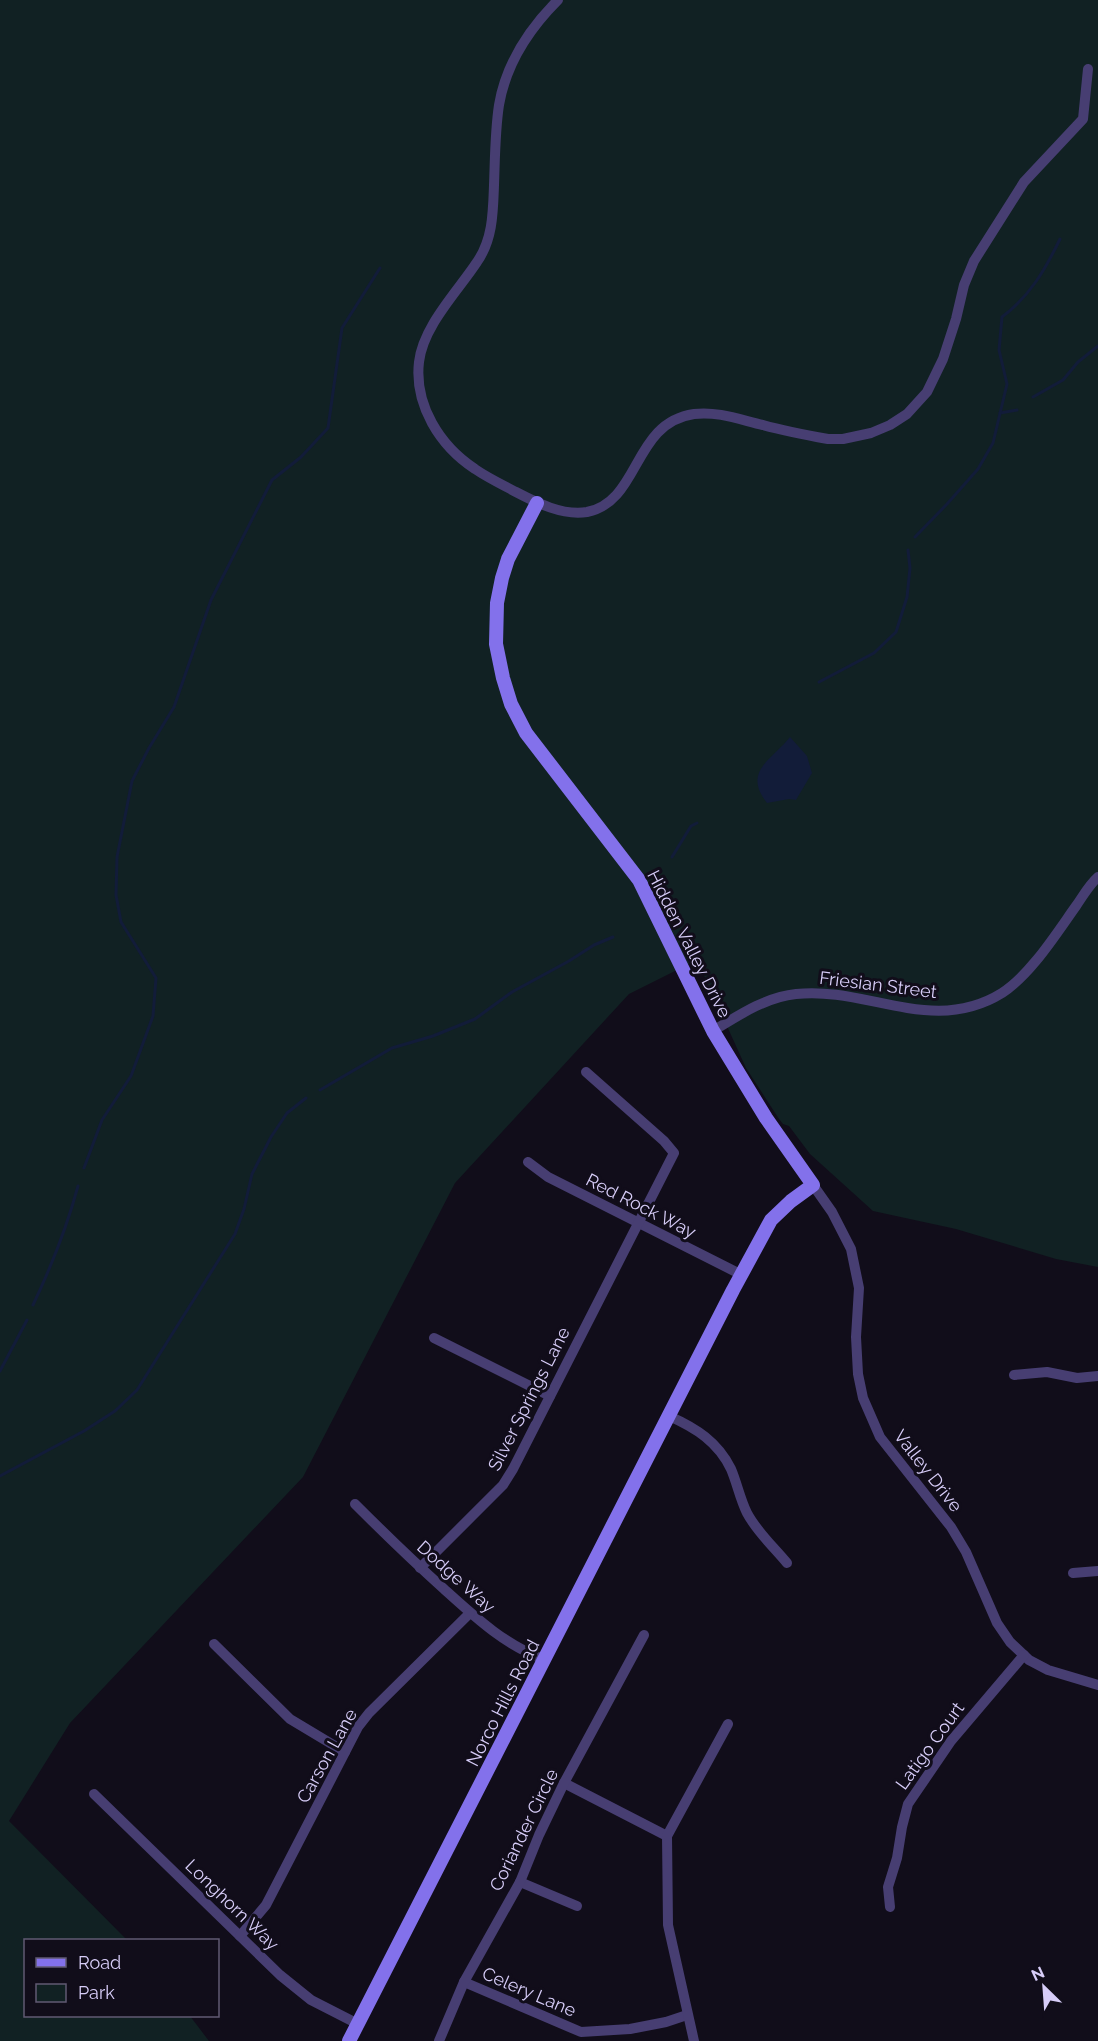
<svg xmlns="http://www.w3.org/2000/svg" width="1098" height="2041" font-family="Raleway,sans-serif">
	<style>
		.green { fill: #112123 }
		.water { fill: #121c39 }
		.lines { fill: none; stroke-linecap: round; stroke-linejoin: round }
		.stream { stroke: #121c39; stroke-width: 3 }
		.street { stroke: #473e72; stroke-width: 10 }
		.secondary { stroke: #8371eb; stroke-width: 14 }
		.labels { text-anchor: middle; stroke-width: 6; stroke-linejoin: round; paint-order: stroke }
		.street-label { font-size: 18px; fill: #d7cdf8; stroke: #110d1a }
	</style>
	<rect width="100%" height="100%" fill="#110d1a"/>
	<polygon class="green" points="0,0 1098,0 1098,1267 1056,1259 956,1229 873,1211 810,1154 789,1126 783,1124 779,1119 746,1068 697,960 629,994 455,1183 303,1477 70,1723 9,1821 127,1940 26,1940 26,2016 190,2016 209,2041 0,2041"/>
	<path class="water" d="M790,737L807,756L812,773L796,800L789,799L767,803C742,771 772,760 790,737Z"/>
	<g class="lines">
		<g class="stream">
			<polyline points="1033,397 1063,380 1078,362 1098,346"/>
			<polyline points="1000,413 1017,410"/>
			<path d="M915,537L947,504L978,469L993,443L1007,384L999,350L1002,317C1030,296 1045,270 1060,239"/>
			<polyline points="819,682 874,653 896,632 907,597 910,568 908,550"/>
			<polyline points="672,857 691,826 697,823"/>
			<polyline points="320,1090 392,1048 433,1036 475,1019 512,992 569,961 594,945 613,937"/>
			<polyline points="84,1168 102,1120 131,1076 153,1016 156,978 121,922 116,895 117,857 132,781 149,748 174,707 211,600 272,480 301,457 328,428 342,328 380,268"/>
			<path d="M33,1305C51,1267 67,1227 78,1186"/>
			<polyline points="0,1371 27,1320"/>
			<polyline points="0,1476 84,1431 115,1411 137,1390 235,1234 244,1209 252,1174 271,1137 287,1113 306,1098"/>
		</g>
		<g class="street">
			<path d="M558,0C529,29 506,64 499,105C495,131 495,159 494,185C493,212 493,239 477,262C458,291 423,326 419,362C414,405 440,446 475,469C488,478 503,485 516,492C537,503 563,516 587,512C641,501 632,423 694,414C718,411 741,420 763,425C785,431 806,435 828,439H843L871,433L890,425L907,414L927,392L943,359L956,319L964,285L974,261L1024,182L1083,119L1088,69"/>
			<path d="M713,1031C739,1015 766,997 796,994C866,986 933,1036 1002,993C1031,974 1056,934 1076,906C1083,896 1089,885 1098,877"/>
			<polyline points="528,1162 548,1177 742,1275"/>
			<polyline points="813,1185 832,1212 851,1249 859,1288 856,1337 858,1374 863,1398 880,1437 951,1527 966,1552 997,1623 1010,1642 1029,1660 1048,1670 1098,1685"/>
			<polyline points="434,1338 550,1396"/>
			<polyline points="1014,1375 1047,1372 1077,1378 1098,1376"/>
			<path d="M669,1416C696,1428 718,1442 731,1469C737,1483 740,1499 747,1513C757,1532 773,1546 787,1563"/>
			<path d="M355,1504C384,1533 414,1562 444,1589C476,1618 505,1645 545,1660"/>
			<polyline points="420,1568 503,1485 513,1469 674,1153 664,1141 586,1072"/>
			<polyline points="1073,1573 1098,1571"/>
			<polyline points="214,1644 290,1719 345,1752"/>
			<polyline points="564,1783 667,1836"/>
			<polyline points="94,1794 280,1975 311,2000 358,2024"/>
			<polyline points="520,1882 577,1906"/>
			<polyline points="890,1907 888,1887 897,1858 902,1827 908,1804 951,1741 1024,1655"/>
			<polyline points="240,1936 266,1905 358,1727 369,1713 470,1613"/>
			<polyline points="464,1982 581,2032 630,2029 666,2022 687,2015"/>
			<polyline points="439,2041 464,1982 520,1882 539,1835 564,1783 644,1635"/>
			<polyline points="694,2041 668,1925 667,1836 728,1724"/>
		</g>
		<polyline class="secondary" points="349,2041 733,1290 771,1220 791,1201 813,1185 766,1118 713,1031 639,880 526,733 511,704 503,678 496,644 497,603 502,578 508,559 537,503"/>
	</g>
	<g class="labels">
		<g class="street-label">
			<text transform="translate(689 944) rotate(63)" y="6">Hidden Valley Drive</text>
			<text transform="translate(878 985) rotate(7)" y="6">Friesian Street</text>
			<text transform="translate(641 1206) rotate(27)" y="6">Red Rock Way</text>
			<text transform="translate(529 1399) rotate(-63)" y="6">Silver Springs Lane</text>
			<text transform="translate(928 1471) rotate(52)" y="6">Valley Drive</text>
			<text transform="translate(456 1577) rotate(42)" y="6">Dodge Way</text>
			<text transform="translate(503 1703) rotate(-63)" y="6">Norco Hills Road</text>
			<text transform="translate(930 1746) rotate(-54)" y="6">Latigo Court</text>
			<text transform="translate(327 1756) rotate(-61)" y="6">Carson Lane</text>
			<text transform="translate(524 1830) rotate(-64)" y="6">Coriander Circle</text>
			<text transform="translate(232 1905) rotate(44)" y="6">Longhorn Way</text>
			<text transform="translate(529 1992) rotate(23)" y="6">Celery Lane</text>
		</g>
	</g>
	<rect x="24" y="1939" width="195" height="78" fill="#110d1a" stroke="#605a73" stroke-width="1.5"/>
	<rect x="36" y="1958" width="30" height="9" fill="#8371eb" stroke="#605a73" stroke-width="1.5"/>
	<text x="78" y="1969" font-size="18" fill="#d7cdf8">Road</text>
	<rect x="36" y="1984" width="30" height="18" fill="#112123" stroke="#605a73" stroke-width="1.5"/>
	<text x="78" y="1999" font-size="18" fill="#d7cdf8">Park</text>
	<g transform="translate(1044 1987) rotate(335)" stroke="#110d1a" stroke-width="4.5" paint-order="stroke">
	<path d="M0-4.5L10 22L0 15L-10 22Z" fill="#d7cdf8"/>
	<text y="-9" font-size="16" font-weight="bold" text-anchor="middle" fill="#d7cdf8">N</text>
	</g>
</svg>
